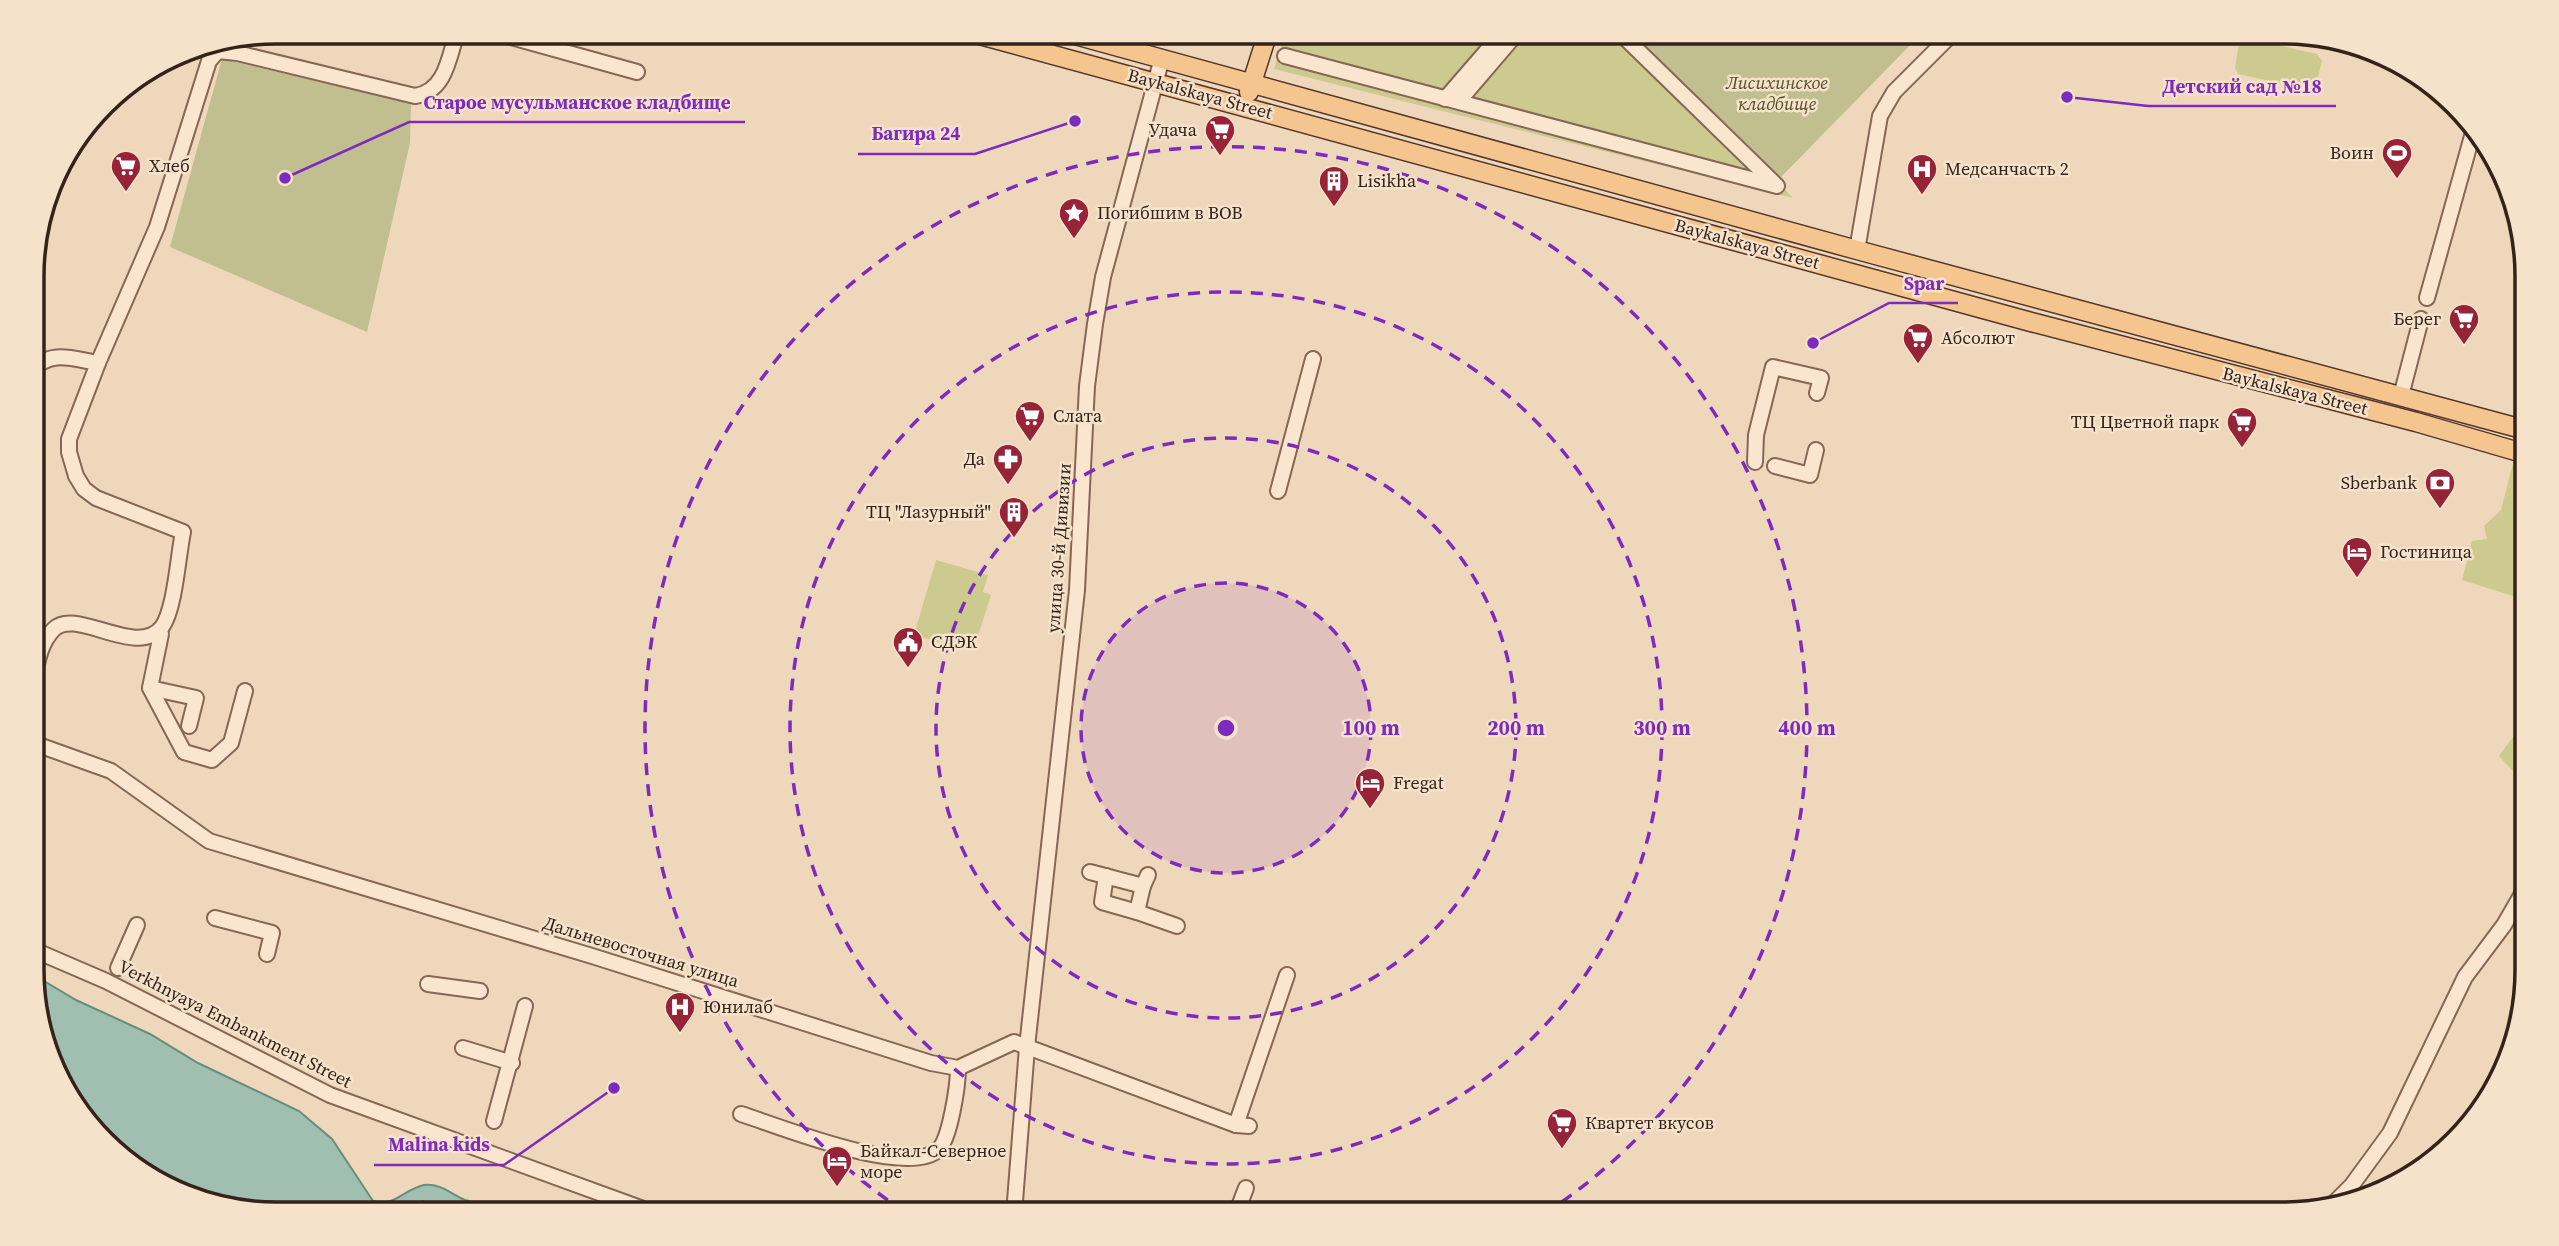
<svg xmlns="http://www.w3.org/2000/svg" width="2559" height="1246" font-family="'Source Serif 4',serif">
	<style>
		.green { fill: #cdca8f }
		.cemetery { fill: #c1be8f }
		.water { fill: #a0bfb1; stroke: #678d7d; stroke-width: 2 }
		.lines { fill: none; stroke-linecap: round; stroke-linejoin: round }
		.minor-tunnel { stroke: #cab39b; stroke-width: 14; stroke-dasharray: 14 7; stroke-linecap: butt }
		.minor-casing { stroke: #866755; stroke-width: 18 }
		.major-casing { stroke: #53362a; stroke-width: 21 }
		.minor { stroke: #fae6ce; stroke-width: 14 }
		.major { stroke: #f5c590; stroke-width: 18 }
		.ring { fill: none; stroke: #7b2cbf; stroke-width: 3.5; stroke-dasharray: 12 9 }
		.labels { text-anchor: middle; stroke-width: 5; stroke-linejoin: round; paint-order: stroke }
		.park-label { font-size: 18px; font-style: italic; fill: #4e5220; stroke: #f6e2cb }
		.street-label { font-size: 18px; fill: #35231a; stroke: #f6e2cb }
		.poi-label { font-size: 18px; fill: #35231a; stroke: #f6e2cb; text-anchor: start }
		.rim { fill: none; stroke: #35231a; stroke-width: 3.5 }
		.centre { fill: #7b2cbf; stroke: #f6e2cb; stroke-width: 3.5 }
		.ring-label { font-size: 21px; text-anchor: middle; font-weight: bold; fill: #7b2cbf; stroke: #f6e2cb; stroke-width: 5; stroke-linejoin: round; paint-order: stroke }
		.leader { fill: none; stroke: #7b2cbf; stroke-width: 2.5 }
		.callout-dot { fill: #7b2cbf; stroke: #f6e2cb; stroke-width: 2.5 }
		.callout-label { font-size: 19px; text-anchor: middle; font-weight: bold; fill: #7b2cbf; stroke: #f6e2cb; stroke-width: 5; stroke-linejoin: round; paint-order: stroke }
	</style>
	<rect width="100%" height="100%" fill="#efd7bb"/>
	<g class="green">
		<polygon points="1286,32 1628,32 1793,198 1274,69"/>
		<polygon points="2247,38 2317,54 2322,61 2316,85 2306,89 2238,74 2235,68 2239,43"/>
		<polygon points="2513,463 2526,468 2526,600 2462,580 2472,541 2487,539 2484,526 2501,510"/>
		<polygon points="936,560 988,575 983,592 991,595 978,636 970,634 965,650 914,635"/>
		<polygon points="2527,718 2527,821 2520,819 2521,780 2499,756"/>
	</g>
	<g class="cemetery">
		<polygon points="1628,32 1923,32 1777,181"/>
		<polygon points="222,59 411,103 410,143 367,332 170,247"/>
	</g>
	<path class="water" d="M34,975L76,1000L150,1034L198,1063L299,1111L332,1139L373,1201C394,1208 404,1189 424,1185C440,1183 451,1194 465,1200C486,1207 511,1201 530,1214H435L430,1204L423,1201L415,1205L416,1214H275L168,1190L82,1119L34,1003Z"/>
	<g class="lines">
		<polyline class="minor-tunnel" points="178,52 218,51"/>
		<g class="minor-casing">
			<g id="minor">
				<polyline points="493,32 637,72"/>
				<polyline points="1619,32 1776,185"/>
				<polyline points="1285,56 1777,186"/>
				<polyline points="1445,99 1503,32"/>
				<polyline points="1459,101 1518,32"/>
				<polyline points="1857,250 1880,116 1894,92 1954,32"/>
				<polyline points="2427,298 2474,129"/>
				<path d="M32,371C50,349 73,359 98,363"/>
				<polyline points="2401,396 2421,319"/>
				<polyline points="1755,462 1756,435 1773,367 1821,378 1817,393"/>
				<polyline points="1775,466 1810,475 1816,450"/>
				<polyline points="1278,491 1313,359"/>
				<polyline points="161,634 150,688 196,698 189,726"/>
				<path d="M33,684C37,665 39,644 54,629C76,607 137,659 162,627C175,609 178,556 183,532L96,498L84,489L76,476L69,452V439L98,363L157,227L209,61L218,51L237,53L415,96C446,91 449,57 457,32"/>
				<polyline points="150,688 184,752 212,760 231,743 245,691"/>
				<polyline points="33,743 111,771 209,841 592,956 931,1063 958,1068 1014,1042 1236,1125 1249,1126"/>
				<polyline points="1090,872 1143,886 1148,875"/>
				<polyline points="1106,876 1102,902 1137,912 1143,886"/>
				<polyline points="1137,912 1177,926"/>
				<polyline points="215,918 272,933 267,954"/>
				<polyline points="34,950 106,981 330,1095 657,1214"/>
				<polyline points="118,968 137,925"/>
				<polyline points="428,984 480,991"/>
				<polyline points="463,1048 512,1063"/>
				<path d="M741,1114C779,1126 906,1178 938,1150C950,1140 958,1085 958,1068"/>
				<polyline points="494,1121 525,1006"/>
				<polyline points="1236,1125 1287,975"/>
				<polyline points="2335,1202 2352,1185 2390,1133 2465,977 2504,925 2527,885"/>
				<polyline points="810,1211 843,1214"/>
				<polyline points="1014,1214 1027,1047 1077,590 1087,386 1095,324 1103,277 1162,58"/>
				<polyline points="1236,1214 1246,1188"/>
			</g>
		</g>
		<g class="major-casing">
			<g id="major">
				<polyline points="969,32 2031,322 2416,422 2526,454"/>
				<polyline points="1064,32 1857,250 2526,430"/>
				<polyline points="1249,92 1268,32"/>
			</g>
		</g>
		<use href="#minor" class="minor"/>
		<use href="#major" class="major"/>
	</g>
	<circle cx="1226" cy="728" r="145" fill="#7b2cbf" fill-opacity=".12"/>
	<g class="ring">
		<circle cx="1226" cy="728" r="145"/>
		<circle cx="1226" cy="728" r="290"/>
		<circle cx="1226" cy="728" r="436"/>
		<path d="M905 1212A581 581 0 1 1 1547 1212"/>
	</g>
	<defs>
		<g id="supermarket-pin" transform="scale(1.575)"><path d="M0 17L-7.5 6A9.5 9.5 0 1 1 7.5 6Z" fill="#972337" stroke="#f6e2cb"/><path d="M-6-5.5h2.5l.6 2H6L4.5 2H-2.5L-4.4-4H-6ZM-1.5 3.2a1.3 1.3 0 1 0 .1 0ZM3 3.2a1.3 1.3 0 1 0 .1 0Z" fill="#fff"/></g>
		<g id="stadium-pin" transform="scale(1.575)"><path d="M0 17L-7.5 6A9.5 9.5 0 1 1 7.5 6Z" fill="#972337" stroke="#f6e2cb"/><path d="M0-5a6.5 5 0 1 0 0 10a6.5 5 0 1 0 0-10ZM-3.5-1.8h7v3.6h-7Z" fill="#fff"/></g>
		<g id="hospital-pin" transform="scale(1.575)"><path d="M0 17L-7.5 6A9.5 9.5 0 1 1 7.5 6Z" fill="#972337" stroke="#f6e2cb"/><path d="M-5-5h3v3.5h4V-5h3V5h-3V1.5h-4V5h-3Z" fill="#fff"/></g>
		<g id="building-pin" transform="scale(1.575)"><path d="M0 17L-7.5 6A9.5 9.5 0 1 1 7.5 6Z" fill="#972337" stroke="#f6e2cb"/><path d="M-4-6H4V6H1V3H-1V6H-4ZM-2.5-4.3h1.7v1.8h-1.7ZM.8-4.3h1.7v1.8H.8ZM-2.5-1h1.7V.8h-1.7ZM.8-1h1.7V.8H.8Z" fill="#fff"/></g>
		<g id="sight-pin" transform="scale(1.575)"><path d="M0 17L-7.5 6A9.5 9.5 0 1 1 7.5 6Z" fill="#972337" stroke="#f6e2cb"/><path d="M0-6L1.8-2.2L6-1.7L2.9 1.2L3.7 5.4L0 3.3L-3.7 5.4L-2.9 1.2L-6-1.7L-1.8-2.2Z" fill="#fff"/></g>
		<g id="pharmacy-pin" transform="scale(1.575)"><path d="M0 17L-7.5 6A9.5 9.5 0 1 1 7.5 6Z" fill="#972337" stroke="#f6e2cb"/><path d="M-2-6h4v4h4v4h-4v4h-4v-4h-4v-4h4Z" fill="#fff"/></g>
		<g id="bank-pin" transform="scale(1.575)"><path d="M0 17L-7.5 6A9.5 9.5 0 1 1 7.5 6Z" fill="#972337" stroke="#f6e2cb"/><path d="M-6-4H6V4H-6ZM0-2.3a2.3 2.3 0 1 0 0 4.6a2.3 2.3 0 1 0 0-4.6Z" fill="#fff"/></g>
		<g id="hotel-pin" transform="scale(1.575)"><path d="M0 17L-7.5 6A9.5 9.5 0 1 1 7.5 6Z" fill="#972337" stroke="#f6e2cb"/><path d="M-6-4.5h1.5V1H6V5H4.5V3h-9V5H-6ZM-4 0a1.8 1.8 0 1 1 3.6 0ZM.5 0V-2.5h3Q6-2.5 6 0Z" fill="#fff"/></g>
		<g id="civic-pin" transform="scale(1.575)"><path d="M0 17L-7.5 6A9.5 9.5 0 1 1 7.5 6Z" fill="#972337" stroke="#f6e2cb"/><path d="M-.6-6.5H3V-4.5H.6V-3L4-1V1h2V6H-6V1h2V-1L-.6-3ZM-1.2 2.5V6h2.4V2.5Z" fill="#fff"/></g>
	</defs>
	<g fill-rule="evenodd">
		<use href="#supermarket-pin" x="1220" y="130"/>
		<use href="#stadium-pin" x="2397" y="153"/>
		<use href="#supermarket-pin" x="126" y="166"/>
		<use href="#hospital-pin" x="1922" y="169"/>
		<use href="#building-pin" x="1334" y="181"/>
		<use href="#sight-pin" x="1074" y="213"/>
		<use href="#supermarket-pin" x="2464" y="319"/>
		<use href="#supermarket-pin" x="1918" y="338"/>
		<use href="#supermarket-pin" x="1030" y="416"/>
		<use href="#supermarket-pin" x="2242" y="422"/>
		<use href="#pharmacy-pin" x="1008" y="459"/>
		<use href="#bank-pin" x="2440" y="483"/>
		<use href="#building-pin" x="1014" y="512"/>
		<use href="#hotel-pin" x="2357" y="552"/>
		<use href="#civic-pin" x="908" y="642"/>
		<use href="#hotel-pin" x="1370" y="783"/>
		<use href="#hospital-pin" x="680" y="1007"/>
		<use href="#supermarket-pin" x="1562" y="1123"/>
		<use href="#hotel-pin" x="837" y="1161"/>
	</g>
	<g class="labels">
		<g class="park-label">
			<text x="1777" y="89">Лисихинское<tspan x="1777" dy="21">кладбище</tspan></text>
		</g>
		<g class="street-label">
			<text transform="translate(1200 94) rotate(15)" y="6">Baykalskaya Street</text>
			<text transform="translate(1747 244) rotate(15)" y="6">Baykalskaya Street</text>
			<text transform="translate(2295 391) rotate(14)" y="6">Baykalskaya Street</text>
			<text transform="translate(1059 548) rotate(-86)" y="6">улица 30-й Дивизии</text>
			<text transform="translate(641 952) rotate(17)" y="6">Дальневосточная улица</text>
			<text transform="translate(235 1024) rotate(27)" y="6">Verkhnyaya Embankment Street</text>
		</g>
		<g class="poi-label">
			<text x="1197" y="136" text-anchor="end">Удача</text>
			<text x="2374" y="159" text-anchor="end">Воин</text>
			<text x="149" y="172">Хлеб</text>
			<text x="1945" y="175">Медсанчасть 2</text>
			<text x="1357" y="187">Lisikha</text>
			<text x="1097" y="219">Погибшим в ВОВ</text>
			<text x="2441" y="325" text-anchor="end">Берег</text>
			<text x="1941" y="344">Абсолют</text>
			<text x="1053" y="422">Слата</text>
			<text x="2219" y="428" text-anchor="end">ТЦ Цветной парк</text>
			<text x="985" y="465" text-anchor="end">Да</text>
			<text x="2417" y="489" text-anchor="end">Sberbank</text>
			<text x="991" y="518" text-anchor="end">ТЦ "Лазурный"</text>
			<text x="2380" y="558">Гостиница</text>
			<text x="931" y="648">СДЭК</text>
			<text x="1393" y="789">Fregat</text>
			<text x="703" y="1013">Юнилаб</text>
			<text x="1585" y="1129">Квартет вкусов</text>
			<text x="860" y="1157">Байкал-Северное<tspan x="860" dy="21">море</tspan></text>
		</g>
	</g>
	<path d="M0 0H2559V1246H0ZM276 44H2283A232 232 0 0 1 2515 276V970A232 232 0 0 1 2283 1202H276A232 232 0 0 1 44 970V276A232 232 0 0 1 276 44Z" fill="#f6e2cb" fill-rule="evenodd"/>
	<path class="rim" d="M276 44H2283A232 232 0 0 1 2515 276V970A232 232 0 0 1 2283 1202H276A232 232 0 0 1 44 970V276A232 232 0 0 1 276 44Z"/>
	<circle cx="1226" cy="728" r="10" class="centre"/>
	<g class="ring-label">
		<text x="1371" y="735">100 m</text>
		<text x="1516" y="735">200 m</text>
		<text x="1662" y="735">300 m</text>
		<text x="1807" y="735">400 m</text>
	</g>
	<path class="leader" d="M2067 97L2148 106H2336M285 178L409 122H745M1075 121L975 154H858M1813 343L1889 303H1958M614 1088L504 1165H374"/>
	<g class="callout-dot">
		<circle cx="2067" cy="97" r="7"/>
		<circle cx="285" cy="178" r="7"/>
		<circle cx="1075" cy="121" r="7"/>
		<circle cx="1813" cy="343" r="7"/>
		<circle cx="614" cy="1088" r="7"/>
	</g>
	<g class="callout-label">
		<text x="2242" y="93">Детский сад №18</text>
		<text x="577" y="109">Старое мусульманское кладбище</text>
		<text x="916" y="140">Багира 24</text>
		<text x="1924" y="290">Spar</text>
		<text x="439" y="1151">Malina kids</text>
	</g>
</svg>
